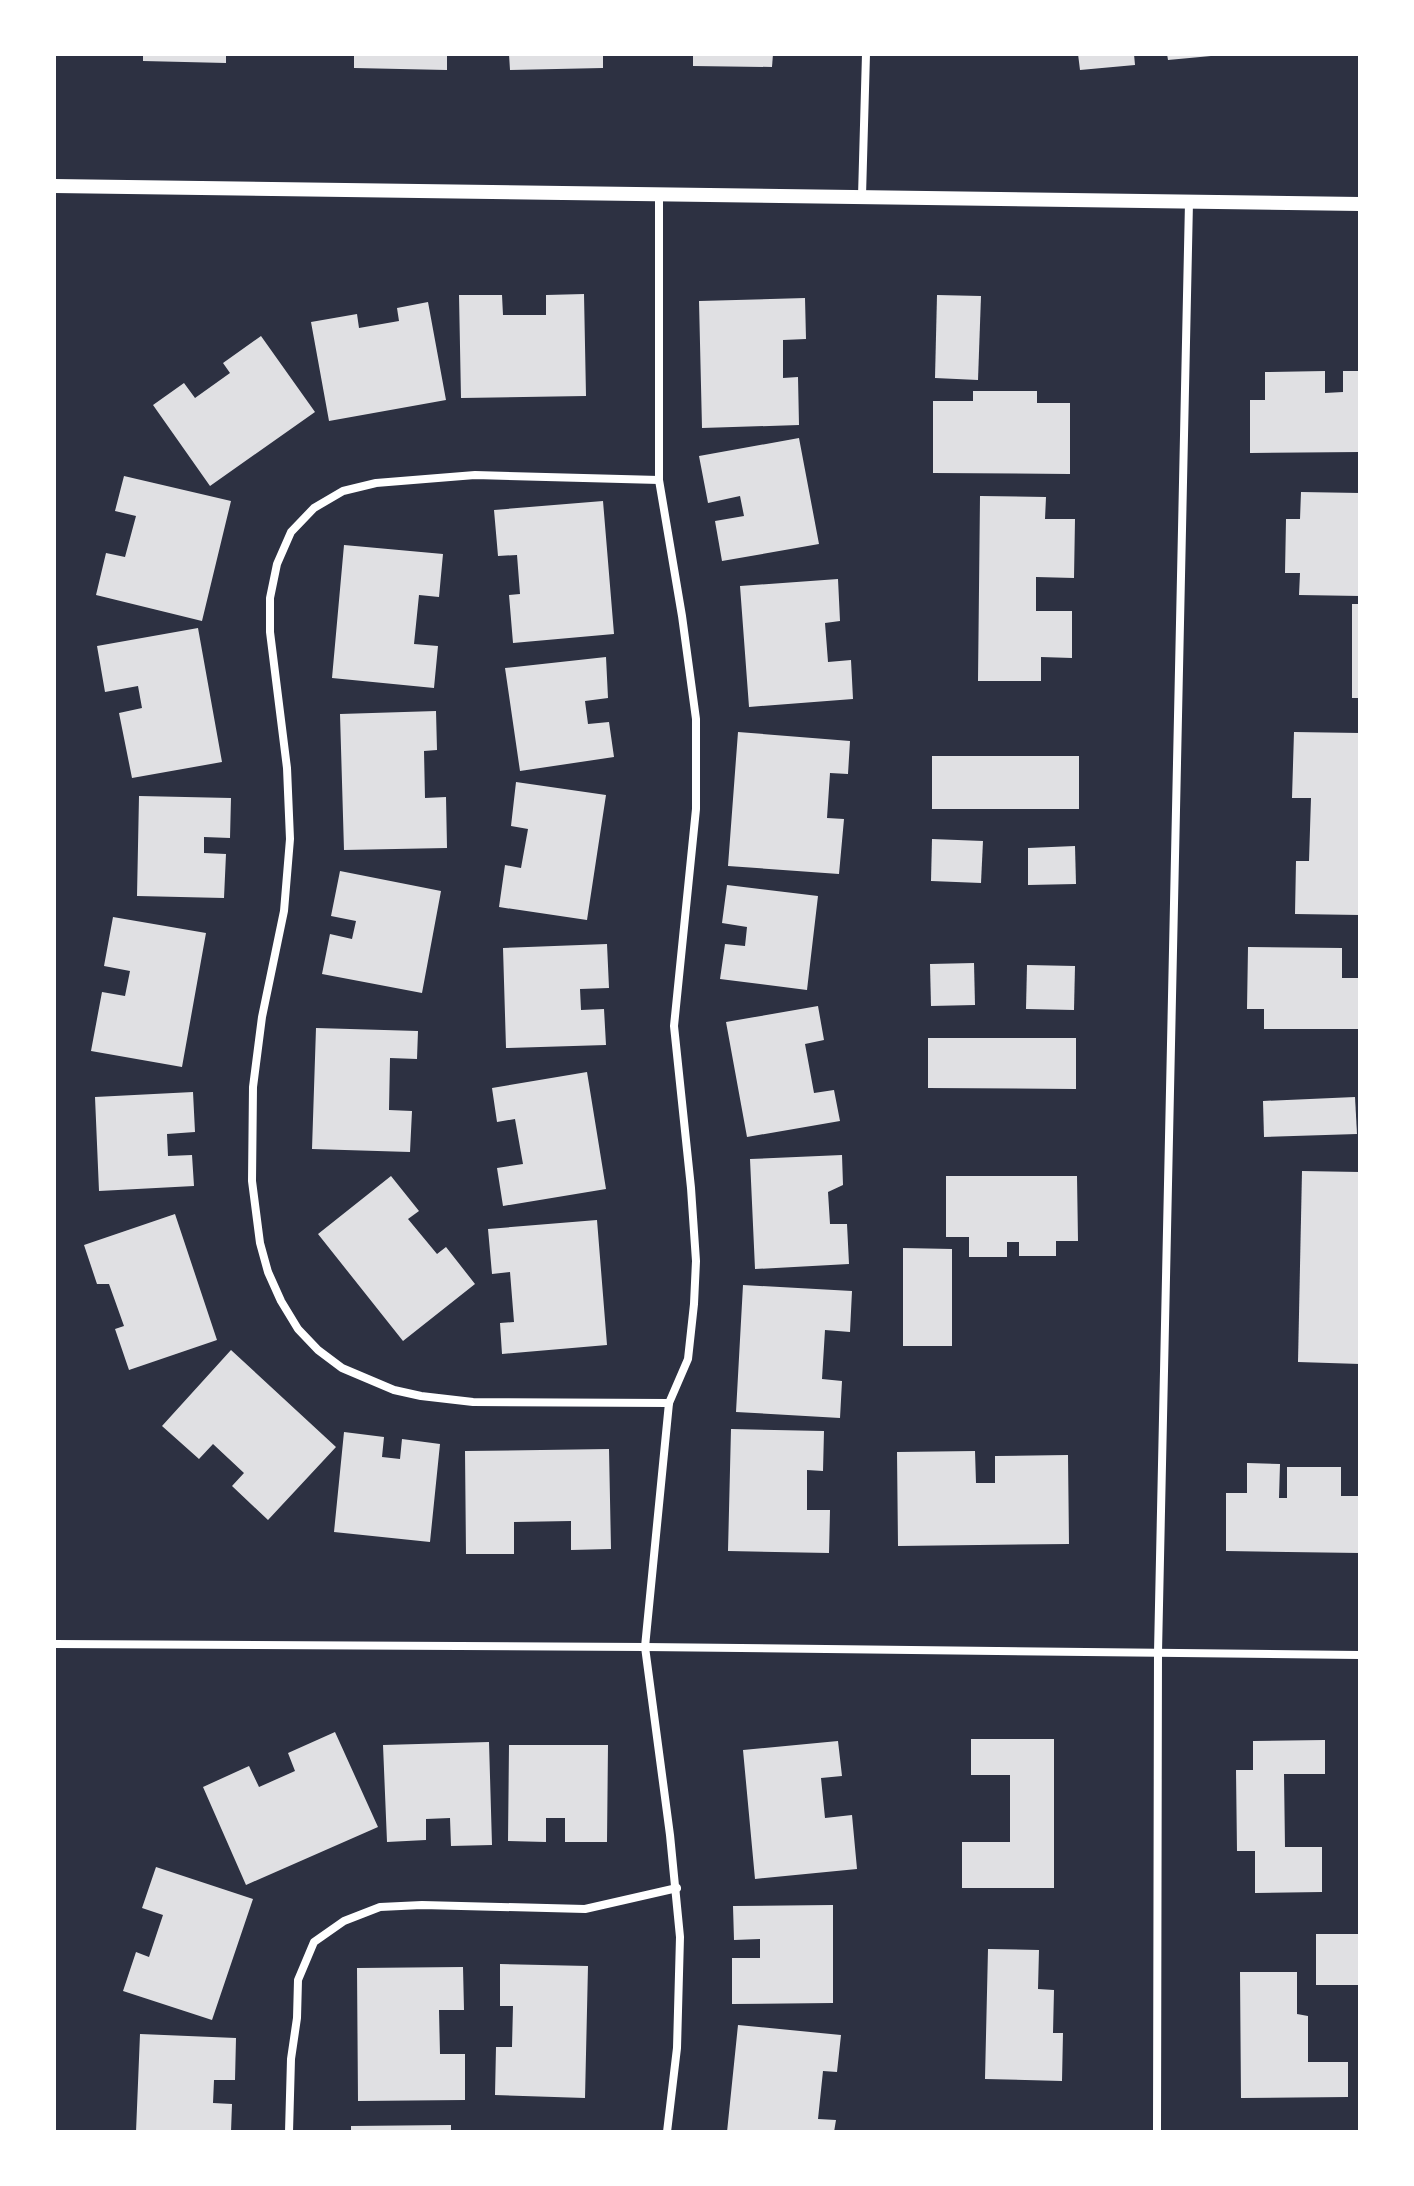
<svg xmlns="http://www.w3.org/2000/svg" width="1414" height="2186" font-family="Overpass,sans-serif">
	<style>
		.building { fill: #e0e0e3 }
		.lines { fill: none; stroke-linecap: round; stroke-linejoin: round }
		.minor { stroke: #fff; stroke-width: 8 }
		.tertiary { stroke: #fff; stroke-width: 14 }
	</style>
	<rect width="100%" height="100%" fill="#2d3142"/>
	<g class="building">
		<polygon points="143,54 226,54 226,63 143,61"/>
		<polygon points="354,54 447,54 447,70 354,68"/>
		<polygon points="509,54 603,54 603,68 510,70"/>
		<polygon points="693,54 773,54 772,67 693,66"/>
		<polygon points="1078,54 1134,54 1135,65 1080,70"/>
		<polygon points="1167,54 1211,54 1211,56 1168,60"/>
		<polygon points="584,294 586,396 461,398 459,295 502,295 503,315 546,315 546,295"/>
		<polygon points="937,295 981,296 978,380 935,378"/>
		<polygon points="805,298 806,339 783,340 783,378 798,377 799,425 702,428 699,301"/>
		<polygon points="428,302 446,400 329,421 311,322 357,314 359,328 399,321 397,308"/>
		<polygon points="261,336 315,412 210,486 153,405 184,383 195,398 230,373 223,363"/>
		<polygon points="1325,371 1325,393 1343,392 1343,371 1360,371 1360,452 1250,453 1250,400 1265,400 1265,372"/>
		<polygon points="973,391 1037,391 1037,403 1070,403 1070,474 933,473 933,401 973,401"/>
		<polygon points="799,438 819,544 722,561 715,521 744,516 740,496 708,503 699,456"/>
		<polygon points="124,476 231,501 202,621 96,595 106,553 125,557 136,516 115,511"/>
		<polygon points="1301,492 1360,493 1360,596 1299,595 1300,573 1285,573 1286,519 1300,519"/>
		<polygon points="980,496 1046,497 1045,519 1075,519 1074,578 1036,577 1036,611 1072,611 1072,658 1041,657 1041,681 978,681"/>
		<polygon points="603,501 614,634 513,643 509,595 520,594 517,555 498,556 494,510"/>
		<polygon points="344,545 443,554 439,597 419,595 414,644 438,646 434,688 332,678"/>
		<polygon points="838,579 840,621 825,623 828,662 851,660 853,699 749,707 740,586"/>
		<rect x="1352" y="604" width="8" height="94"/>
		<polygon points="198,628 222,762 132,778 119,713 142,708 138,686 105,692 97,646"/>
		<polygon points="606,657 608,698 585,701 588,724 609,722 614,757 520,771 505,668"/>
		<polygon points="436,711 437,750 424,751 425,798 446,797 447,848 344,850 340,714"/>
		<polygon points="738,732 850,741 848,774 830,773 827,818 844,819 839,874 728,866"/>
		<polygon points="1294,732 1360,733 1360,915 1295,914 1296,861 1309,861 1311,798 1292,798"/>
		<rect x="932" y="756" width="147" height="53"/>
		<polygon points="516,782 606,795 587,920 499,907 505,865 521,868 528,829 511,826"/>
		<polygon points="139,796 231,798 230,838 204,837 204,853 226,854 224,898 137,896"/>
		<polygon points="932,839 983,841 981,883 931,881"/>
		<polygon points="1075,846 1076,884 1028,885 1028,848"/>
		<polygon points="340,871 441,891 422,993 322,974 330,934 352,939 356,921 331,916"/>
		<polygon points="727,885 818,896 807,990 720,979 725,944 745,946 747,927 722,923"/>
		<polygon points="113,917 206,933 182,1067 91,1051 102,992 125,996 130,971 104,966"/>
		<polygon points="607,944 609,988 580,989 581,1010 604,1009 606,1045 506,1048 503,948"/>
		<polygon points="1248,947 1342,948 1342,978 1360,978 1360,1029 1264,1029 1264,1009 1247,1009"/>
		<polygon points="974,963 975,1005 931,1006 930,964"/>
		<polygon points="1027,965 1075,966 1074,1010 1026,1009"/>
		<polygon points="818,1006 824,1040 805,1044 814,1093 834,1090 840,1121 747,1137 726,1022"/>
		<polygon points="316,1028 418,1031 417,1059 390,1058 389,1110 412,1111 410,1152 312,1149"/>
		<polygon points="928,1038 1076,1038 1076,1089 928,1088"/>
		<polygon points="587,1072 606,1189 503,1206 497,1168 523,1164 515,1119 497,1122 492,1088"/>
		<polygon points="193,1092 195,1132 167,1134 168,1156 192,1155 194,1186 99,1191 95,1097"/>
		<polygon points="1355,1097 1357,1134 1264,1137 1263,1101"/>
		<polygon points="842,1155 843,1185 828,1192 830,1224 847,1224 849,1264 755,1269 750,1159"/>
		<polygon points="1302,1171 1360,1172 1360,1364 1298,1362"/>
		<polygon points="391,1176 419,1211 408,1219 437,1254 446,1247 475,1284 403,1341 318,1234"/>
		<polygon points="946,1176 1077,1176 1078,1241 1056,1241 1056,1256 1019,1256 1019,1242 1007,1242 1007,1257 969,1257 969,1237 946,1237"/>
		<polygon points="175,1214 217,1340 129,1370 115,1329 124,1326 109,1284 97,1284 84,1245"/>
		<polygon points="597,1220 607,1345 502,1354 500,1323 514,1322 510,1272 492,1274 488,1229"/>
		<polygon points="903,1248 952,1249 952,1346 903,1346"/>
		<polygon points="743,1285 852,1291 850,1332 825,1330 822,1379 842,1381 840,1418 736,1412"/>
		<polygon points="231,1350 336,1447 268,1520 232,1486 244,1473 213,1444 199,1459 162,1426"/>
		<polygon points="731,1429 824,1431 823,1471 807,1470 807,1510 830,1510 829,1553 728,1551"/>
		<polygon points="344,1432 384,1437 382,1457 400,1459 402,1439 440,1444 430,1542 334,1532"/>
		<polygon points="609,1449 611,1549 571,1550 571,1521 514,1522 514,1554 466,1554 465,1451"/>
		<polygon points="975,1451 976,1483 995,1483 995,1456 1068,1455 1069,1544 898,1546 897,1452"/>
		<polygon points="1247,1463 1280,1464 1279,1498 1287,1498 1287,1467 1341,1467 1341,1496 1360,1496 1360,1553 1226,1551 1226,1493 1247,1493"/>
		<polygon points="335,1732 378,1827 246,1885 203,1787 249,1766 259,1787 295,1771 288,1753"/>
		<polygon points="971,1739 1054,1739 1054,1888 962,1888 962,1842 1010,1842 1010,1775 971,1775"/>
		<polygon points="1325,1740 1325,1774 1284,1774 1285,1847 1322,1847 1322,1892 1255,1893 1255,1851 1237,1851 1236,1770 1253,1770 1253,1741"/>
		<polygon points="838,1741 842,1776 821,1778 825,1818 852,1815 857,1869 755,1879 743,1750"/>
		<polygon points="489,1742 492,1845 451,1846 450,1818 426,1819 426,1840 387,1842 383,1745"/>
		<polygon points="509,1745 608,1745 607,1842 565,1842 565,1818 546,1818 546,1842 508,1841"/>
		<polygon points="156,1867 253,1899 212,2020 123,1991 136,1952 149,1957 163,1915 142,1908"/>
		<polygon points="833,1905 833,2003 732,2004 732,1958 760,1958 760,1939 734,1940 733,1906"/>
		<rect x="1316" y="1934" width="44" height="51"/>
		<polygon points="988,1949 1039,1950 1038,1989 1054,1990 1053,2033 1063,2033 1062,2081 985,2079"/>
		<polygon points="500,1964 588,1966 585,2098 495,2095 496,2047 512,2047 513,2006 500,2006"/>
		<polygon points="463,1967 464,2010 439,2010 440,2054 465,2054 465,2100 358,2101 357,1968"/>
		<polygon points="1240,1972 1297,1972 1297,2014 1308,2016 1308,2062 1348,2062 1348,2097 1241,2098"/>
		<polygon points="738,2025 841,2035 837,2072 823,2071 818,2119 836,2120 834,2132 727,2132"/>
		<polygon points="140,2034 236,2038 235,2080 214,2080 213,2103 232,2104 231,2132 136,2132"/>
		<polygon points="451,2125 451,2132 351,2132 351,2126"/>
	</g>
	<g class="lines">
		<g class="minor">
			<polyline points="659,195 659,480 682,616 696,719 696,809 674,1026 691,1188 696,1261 694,1304 688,1359 669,1403 645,1647 670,1835 680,1937 677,2048 667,2132"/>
			<polyline points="862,196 866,54"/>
			<polyline points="659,480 475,475 376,483 343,491 314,508 291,532 277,564 270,598 270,632 287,768 290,839 284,911 262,1017 253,1087 252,1181 260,1243 268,1272 281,1301 298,1329 318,1350 342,1368 394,1390 421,1396 473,1402 669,1403"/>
			<polyline points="54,1644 645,1647 1360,1655"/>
			<polyline points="289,2132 291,2059 297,2018 298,1980 314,1942 344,1921 380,1907 422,1905 585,1909 677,1888"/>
			<polyline points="1157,2132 1158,1652 1189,202"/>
		</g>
		<polyline class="tertiary" points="54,186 1360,204"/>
	</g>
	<rect width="1414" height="2186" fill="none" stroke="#ffffff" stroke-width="112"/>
</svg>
